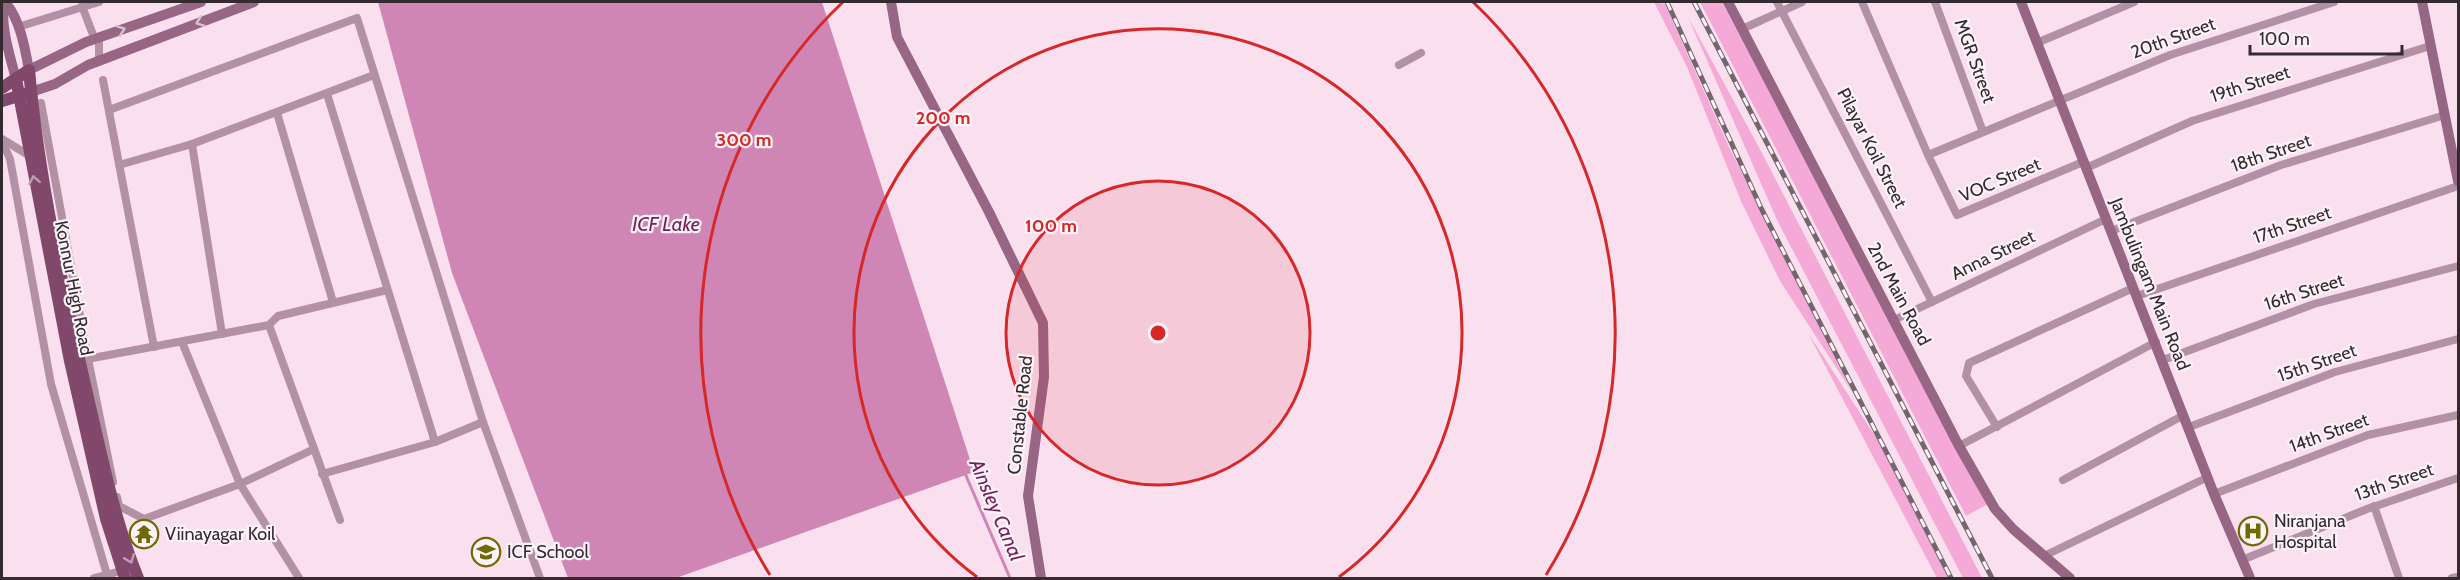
<svg xmlns="http://www.w3.org/2000/svg" width="2460" height="580" font-family="Cabin,sans-serif">
	<style>
		.green { fill: #f4a9d7 }
		.water { fill: #d086b4 }
		.lines { fill: none; stroke-linecap: round; stroke-linejoin: round }
		.stream { stroke: #d086b4; stroke-width: 3 }
		.street { stroke: #b391a5; stroke-width: 8 }
		.secondary { stroke: #966684; stroke-width: 10 }
		.primary { stroke: #81486c; stroke-width: 12 }
		.rail-casing { stroke: #74666e; stroke-width: 5 }
		.rail { stroke: #fdf3f8; stroke-width: 3; stroke-dasharray: 9; stroke-linecap: butt }
		.oneway { stroke: #d9c2cf }
		.oneway2 { stroke: #bf9eb2 }
		.ring { fill: none; stroke: #d62828; stroke-width: 3 }
		.labels { text-anchor: middle; stroke-width: 4.5; stroke-linejoin: round; paint-order: stroke }
		.street-label { font-size: 18px; fill: #342b30; stroke: #fdf3f8 }
		.poi-label { font-size: 18px; fill: #342b30; stroke: #fdf3f8; text-anchor: start }
		.water-label { font-size: 20px; font-style: italic; fill: #741d5a; stroke: #fdf3f8 }
		.centre { fill: #d62828; stroke: #fdf3f8; stroke-width: 3 }
		.ring-label { font-size: 18px; text-anchor: middle; font-weight: bold; fill: #d62828; stroke: #fdf3f8; stroke-width: 4.5; stroke-linejoin: round; paint-order: stroke }
	</style>
	<rect width="100%" height="100%" fill="#fae0ef"/>
	<g class="green">
		<polygon points="1654,2 1665,4 1729,147 1852,392 1780,281 1741,201 1687,67"/>
		<polygon points="1700,2 1722,2 1988,504 1966,516"/>
		<polygon points="1688,17 1762,153 1982,578 1963,578 1777,220"/>
		<polygon points="1808,333 1877,439 1949,578 1937,578"/>
	</g>
	<polygon class="water" points="378,2 822,2 974,472 676,578 568,578 452,273"/>
	<g class="lines">
		<polyline class="stream" points="964,471 1010,578"/>
		<g class="street">
			<polyline points="1777,2 1932,302"/>
			<polyline points="1862,2 1928,155 1957,215 2083,162"/>
			<polyline points="1935,2 1983,132"/>
			<polyline points="82,6 95,40"/>
			<polyline points="18,27 99,2"/>
			<polyline points="1742,29 1802,2"/>
			<polyline points="99,38 99,61"/>
			<polyline points="2039,42 2134,2"/>
			<polyline points="1399,65 1421,53"/>
			<polyline points="103,80 154,347"/>
			<polyline points="327,94 435,442"/>
			<polyline points="41,103 88,359 113,482"/>
			<polyline points="109,110 357,18 483,422 540,578"/>
			<polyline points="277,113 333,302"/>
			<polyline points="2,139 30,156"/>
			<polyline points="2,141 10,159 51,384 108,578"/>
			<polyline points="192,144 222,334"/>
			<polyline points="1928,155 2170,55 2334,2"/>
			<polyline points="119,165 192,144 374,75"/>
			<polyline points="2086,168 2192,121 2430,46"/>
			<polyline points="2111,231 2281,165 2445,115"/>
			<polyline points="2137,296 2458,186"/>
			<polyline points="1894,320 2106,219"/>
			<polyline points="269,325 340,520"/>
			<polyline points="82,360 269,325 278,316 387,290"/>
			<polyline points="2163,360 2314,304 2458,266"/>
			<polyline points="1997,427 1966,376 1969,363 2133,288"/>
			<polyline points="2189,427 2335,372 2458,339"/>
			<polyline points="1959,446 2156,342"/>
			<polyline points="322,474 435,442 483,422"/>
			<polyline points="2063,480 2184,415"/>
			<polyline points="2214,494 2368,435 2458,415"/>
			<polyline points="117,497 119,506 144,519 240,484 182,342"/>
			<polyline points="2374,506 2399,578"/>
			<polyline points="2046,555 2208,477"/>
			<polyline points="2242,560 2367,509 2458,478"/>
			<polyline points="94,578 121,571"/>
			<polyline points="299,578 240,484 314,449"/>
			<polyline points="2452,578 2458,577"/>
		</g>
		<g class="secondary">
			<path d="M4,2C0,26 10,56 16,79"/>
			<path d="M5,2C20,19 25,48 29,70L86,42L201,2"/>
			<polyline points="891,2 897,37 989,212 1043,323 1044,377 1028,496 1041,578"/>
			<polyline points="1728,2 1959,446 1995,509 2013,529 2070,578"/>
			<polyline points="2021,2 2214,494 2250,578"/>
			<polyline points="2422,2 2458,181"/>
			<polyline points="31,92 55,84 88,65 254,2"/>
		</g>
		<g class="primary">
			<polyline points="16,79 70,361 106,519 125,578"/>
			<path d="M2,88L29,70C39,181 64,294 89,402C103,462 115,522 138,578"/>
			<polyline points="2,101 25,94"/>
		</g>
		<g class="rail-casing">
			<g id="rail">
				<polyline points="1667,2 1762,210 1951,578"/>
				<polyline points="1694,2 1992,578"/>
			</g>
		</g>
		<use href="#rail" class="rail"/>
	</g>
	<defs><path id="oneway-chevron" d="M-2-3.5L2.5 0L-2 3.5" fill="none" stroke-width="1.6" stroke-linecap="round" stroke-linejoin="round" transform="scale(1.5)"/></defs>
	<g class="oneway">
		<use href="#oneway-chevron" transform="translate(200 22) rotate(159)"/>
		<use href="#oneway-chevron" transform="translate(121 30) rotate(-20)"/>
	</g>
	<g class="oneway2">
		<use href="#oneway-chevron" transform="translate(34 180) rotate(-101)"/>
		<use href="#oneway-chevron" transform="translate(130 559) rotate(68)"/>
	</g>
	<circle cx="1158" cy="333" r="152" fill="#d62828" fill-opacity=".12"/>
	<g class="ring">
		<circle cx="1158" cy="333" r="152"/>
		<path d="M977 577A304 304 0 1 1 1339 577"/>
		<path d="M770 575A457 457 0 0 1 843 2M1473 2A457 457 0 0 1 1546 575"/>
	</g>
	<defs>
		<g id="hospital-ring" transform="scale(1.5)"><circle r="9.5" fill="#fdf3f8" stroke="#706a05" stroke-width="1.5"/><path d="M-5-5h3v3.5h4V-5h3V5h-3V1.5h-4V5h-3Z" fill="#706a05"/></g>
		<g id="temple-ring" transform="scale(1.5)"><circle r="9.5" fill="#fdf3f8" stroke="#706a05" stroke-width="1.5"/><path d="M0-6L5-2H3V0L6.5 2.5H4V6H1.5V3h-3V6H-4V2.5H-6.5L-3 0V-2H-5Z" fill="#706a05"/></g>
		<g id="school-ring" transform="scale(1.5)"><circle r="9.5" fill="#fdf3f8" stroke="#706a05" stroke-width="1.5"/><path d="M0-5L7-2L0 1L-7-2ZM-4 1L0 2.5L4 1V4Q0 6-4 4Z" fill="#706a05"/></g>
	</defs>
	<g fill-rule="evenodd">
		<use href="#hospital-ring" x="2253" y="531"/>
		<use href="#temple-ring" x="144" y="534"/>
		<use href="#school-ring" x="486" y="552"/>
	</g>
	<g class="labels">
		<g class="street-label">
			<text transform="translate(2173 38) rotate(-20)" y="6">20th Street</text>
			<text transform="translate(1975 61) rotate(70)" y="6">MGR Street</text>
			<text transform="translate(2250 84) rotate(-18)" y="6">19th Street</text>
			<text transform="translate(1872 148) rotate(63)" y="6">Pilayar Koil Street</text>
			<text transform="translate(2271 153) rotate(-19)" y="6">18th Street</text>
			<text transform="translate(2000 180) rotate(-23)" y="6">VOC Street</text>
			<text transform="translate(2292 225) rotate(-19)" y="6">17th Street</text>
			<text transform="translate(1993 255) rotate(-26)" y="6">Anna Street</text>
			<text transform="translate(2150 284) rotate(68)" y="6">Jambulingam Main Road</text>
			<text transform="translate(74 288) rotate(79)" y="6">Konnur High Road</text>
			<text transform="translate(2304 292) rotate(-18)" y="6">16th Street</text>
			<text transform="translate(1899 294) rotate(62)" y="6">2nd Main Road</text>
			<text transform="translate(2317 363) rotate(-19)" y="6">15th Street</text>
			<text transform="translate(1020 415) rotate(-84)" y="6">Constable Road</text>
			<text transform="translate(2329 433) rotate(-20)" y="6">14th Street</text>
			<text transform="translate(2394 482) rotate(-19)" y="6">13th Street</text>
		</g>
		<g class="poi-label">
			<text x="2274" y="527">Niranjana<tspan x="2274" dy="21">Hospital</tspan></text>
			<text x="165" y="540">Viinayagar Koil</text>
			<text x="507" y="558">ICF School</text>
		</g>
		<g class="water-label">
			<text x="666" y="231">ICF Lake</text>
			<text transform="translate(997 510) rotate(67)" y="7">Ainsley Canal</text>
		</g>
	</g>
	<circle cx="1158" cy="333" r="9" class="centre"/>
	<g class="ring-label">
		<text x="943" y="124">200 m</text>
		<text x="744" y="146">300 m</text>
		<text x="1051" y="232">100 m</text>
	</g>
	<rect width="2460" height="580" fill="none" stroke="#342b30" stroke-width="6"/>
	<path d="M2250 45v9h152v-9" fill="none" stroke="#342b30" stroke-width="3"/>
	<text x="2259" y="45" font-size="18" fill="#342b30" stroke="#fdf3f8" stroke-width="4.5" paint-order="stroke">100 m</text>
</svg>
